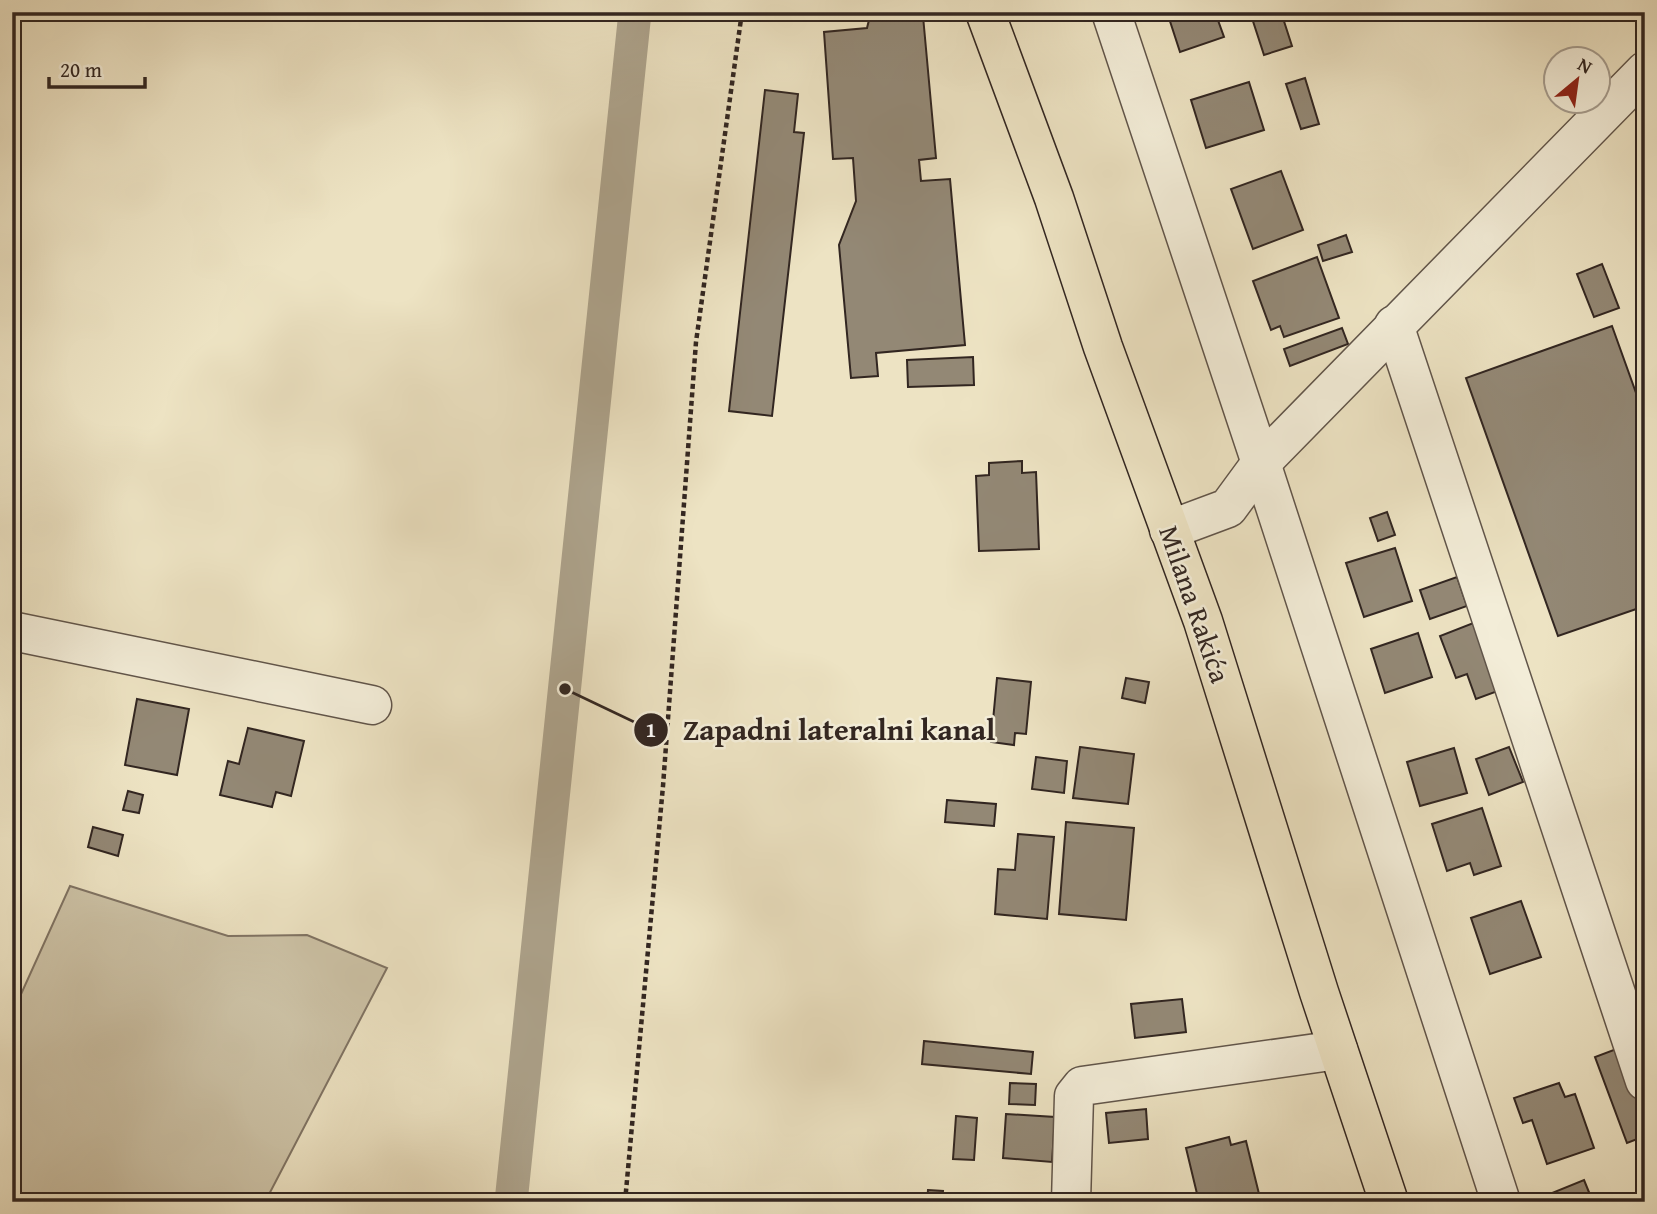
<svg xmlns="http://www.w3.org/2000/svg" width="1657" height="1214" font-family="'Gentium Book Plus',serif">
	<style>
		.green { fill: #cdc3a7; stroke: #807464; stroke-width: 2 }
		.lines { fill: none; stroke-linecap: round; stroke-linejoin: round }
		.canal { stroke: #ada38c; stroke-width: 33 }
		.building { fill: #938875; stroke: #322621; stroke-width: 2 }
		.minor-casing { stroke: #61554a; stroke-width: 41 }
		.major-casing { stroke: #322621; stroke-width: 41 }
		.path { stroke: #322621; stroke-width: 4.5; stroke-dasharray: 5 3.5; stroke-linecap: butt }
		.minor { stroke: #f3edd8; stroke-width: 38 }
		.major { stroke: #ede3c3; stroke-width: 38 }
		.labels { text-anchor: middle; stroke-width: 5; stroke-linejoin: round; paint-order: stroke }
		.street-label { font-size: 28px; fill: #322621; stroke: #f3edd8 }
		.leader { fill: none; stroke: #322621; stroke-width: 2.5 }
		.callout-dot { fill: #322621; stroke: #f3edd8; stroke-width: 2.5 }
		.mark-label { font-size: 21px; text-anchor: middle; font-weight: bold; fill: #fff }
		.callout-label { font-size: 30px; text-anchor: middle; font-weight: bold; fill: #322621; stroke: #f3edd8; stroke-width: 5; stroke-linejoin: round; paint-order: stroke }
	</style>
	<rect width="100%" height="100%" fill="#ede3c3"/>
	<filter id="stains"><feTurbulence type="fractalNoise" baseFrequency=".00286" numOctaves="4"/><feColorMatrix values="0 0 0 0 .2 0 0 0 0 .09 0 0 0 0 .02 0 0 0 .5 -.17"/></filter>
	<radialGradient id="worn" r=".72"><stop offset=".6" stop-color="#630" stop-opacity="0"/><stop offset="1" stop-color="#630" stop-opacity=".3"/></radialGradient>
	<polygon class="green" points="70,886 228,936 307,935 387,968 265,1202 12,1202 12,1014"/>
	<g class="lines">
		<polyline class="canal" points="511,1202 635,12"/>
	</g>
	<g class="building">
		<polygon points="1167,12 1215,12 1224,37 1180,52"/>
		<polygon points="1250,12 1281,12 1292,46 1264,55"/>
		<polygon points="923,16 936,158 919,160 921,181 950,179 965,345 876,353 878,376 851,378 839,245 856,201 853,158 833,159 824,32 867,28 869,20"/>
		<polygon points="1305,78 1319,124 1301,129 1286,84"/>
		<polygon points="1249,82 1264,130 1206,148 1191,100"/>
		<polygon points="765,90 798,94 794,132 804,133 772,416 729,411"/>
		<polygon points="1281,171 1303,230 1253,249 1231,189"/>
		<polygon points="1346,235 1352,252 1323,261 1318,245"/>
		<polygon points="1317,257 1339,318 1284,337 1280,326 1271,330 1253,281"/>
		<polygon points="1602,264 1619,308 1594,317 1577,274"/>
		<polygon points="1612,326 1645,418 1645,606 1558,636 1466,378"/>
		<polygon points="1342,328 1348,344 1290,366 1284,349"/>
		<polygon points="973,357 974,385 908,387 907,360"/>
		<polygon points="1022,461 1022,473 1036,472 1039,549 979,551 976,476 989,475 989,463"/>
		<polygon points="1387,512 1395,535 1378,541 1370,518"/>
		<polygon points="1395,548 1412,601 1364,617 1346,563"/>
		<polygon points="1457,577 1467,606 1430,619 1420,590"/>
		<polygon points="1481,620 1506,688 1476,699 1467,674 1456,678 1440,636"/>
		<polygon points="1418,633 1432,677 1385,693 1371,649"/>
		<polygon points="997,678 1031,682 1026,734 1015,733 1014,745 991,742"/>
		<polygon points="1126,678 1149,682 1145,703 1122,698"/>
		<polygon points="137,699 189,709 177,775 125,765"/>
		<polygon points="248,728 304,741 291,796 276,792 272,807 220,795 228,761 239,764"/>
		<polygon points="1080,747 1134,754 1128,804 1073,798"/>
		<polygon points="1509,747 1523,782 1489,795 1476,759"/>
		<polygon points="1454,748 1467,793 1420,806 1407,762"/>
		<polygon points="1036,757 1067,761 1064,793 1032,789"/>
		<polygon points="128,791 143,795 139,813 123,810"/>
		<polygon points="947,800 996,804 994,826 945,822"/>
		<polygon points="1482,808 1501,866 1474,875 1470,863 1447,871 1432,824"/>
		<polygon points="1066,822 1134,828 1126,920 1059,914"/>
		<polygon points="93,827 123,835 118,856 88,847"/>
		<polygon points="1018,834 1054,837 1047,919 995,914 998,869 1015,870"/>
		<polygon points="1521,901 1541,957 1490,974 1471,918"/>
		<polygon points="1182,999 1186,1032 1135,1038 1131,1004"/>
		<polygon points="924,1041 1033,1052 1031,1074 922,1064"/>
		<polygon points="1619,1048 1645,1118 1645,1136 1627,1143 1595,1057"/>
		<polygon points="1010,1083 1036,1084 1035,1105 1009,1104"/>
		<polygon points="1559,1083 1565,1097 1575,1094 1594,1148 1547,1164 1532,1120 1523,1123 1514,1098"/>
		<polygon points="1146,1109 1148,1139 1109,1143 1106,1113"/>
		<polygon points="1006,1114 1055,1117 1052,1162 1003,1158"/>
		<polygon points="956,1116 977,1118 974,1160 953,1159"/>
		<polygon points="1229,1137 1231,1145 1246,1141 1261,1202 1199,1202 1186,1148"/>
		<polygon points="1584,1180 1593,1202 1549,1202 1547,1195"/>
		<polygon points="928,1190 943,1191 942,1202 927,1202"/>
	</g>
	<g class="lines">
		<g class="minor-casing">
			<g id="minor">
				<polyline points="1111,12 1261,463 1501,1202"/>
				<polyline points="1394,325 1645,1081"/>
				<polyline points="1169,530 1228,508 1261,463 1645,71"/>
				<polyline points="12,631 372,705"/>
				<polyline points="1071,1202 1074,1096 1082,1086 1338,1050"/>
			</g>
		</g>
		<g class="major-casing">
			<polyline id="major" points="985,12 1054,198 1103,347 1203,621 1319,992 1389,1202"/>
		</g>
		<polyline class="path" points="625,1202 663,786 696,342 742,12"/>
		<use href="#minor" class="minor"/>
		<use href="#major" class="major"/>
	</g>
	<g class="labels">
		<g class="street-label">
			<text transform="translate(1195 604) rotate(71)" y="10">Milana Rakića</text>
		</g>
	</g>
	<path class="leader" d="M565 689L651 730"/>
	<g class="callout-dot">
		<circle cx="565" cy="689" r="7"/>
		<circle cx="651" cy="730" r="18"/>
	</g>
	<g class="mark-label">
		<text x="651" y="737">1</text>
	</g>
	<g class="callout-label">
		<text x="839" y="740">Zapadni lateralni kanal</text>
	</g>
	<rect width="1657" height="1214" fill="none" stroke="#ede3c3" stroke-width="42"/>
	<rect x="14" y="14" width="1629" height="1186" fill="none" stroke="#322621" stroke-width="3.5"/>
	<rect x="21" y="21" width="1615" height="1172" fill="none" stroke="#322621" stroke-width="2"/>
	<g transform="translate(1577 80) rotate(29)"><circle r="33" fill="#f3edd8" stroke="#a69d8f" stroke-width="2"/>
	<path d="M0-5L12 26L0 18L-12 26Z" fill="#8f2418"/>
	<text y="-10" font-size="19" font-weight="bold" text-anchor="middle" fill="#322621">N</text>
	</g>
	<path d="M49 77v10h96v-10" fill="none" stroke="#322621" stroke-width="3.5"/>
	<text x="60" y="77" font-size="21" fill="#322621" stroke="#f3edd8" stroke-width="5" paint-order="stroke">20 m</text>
	<rect width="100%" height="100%" filter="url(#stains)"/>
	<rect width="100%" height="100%" fill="url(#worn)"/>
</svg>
